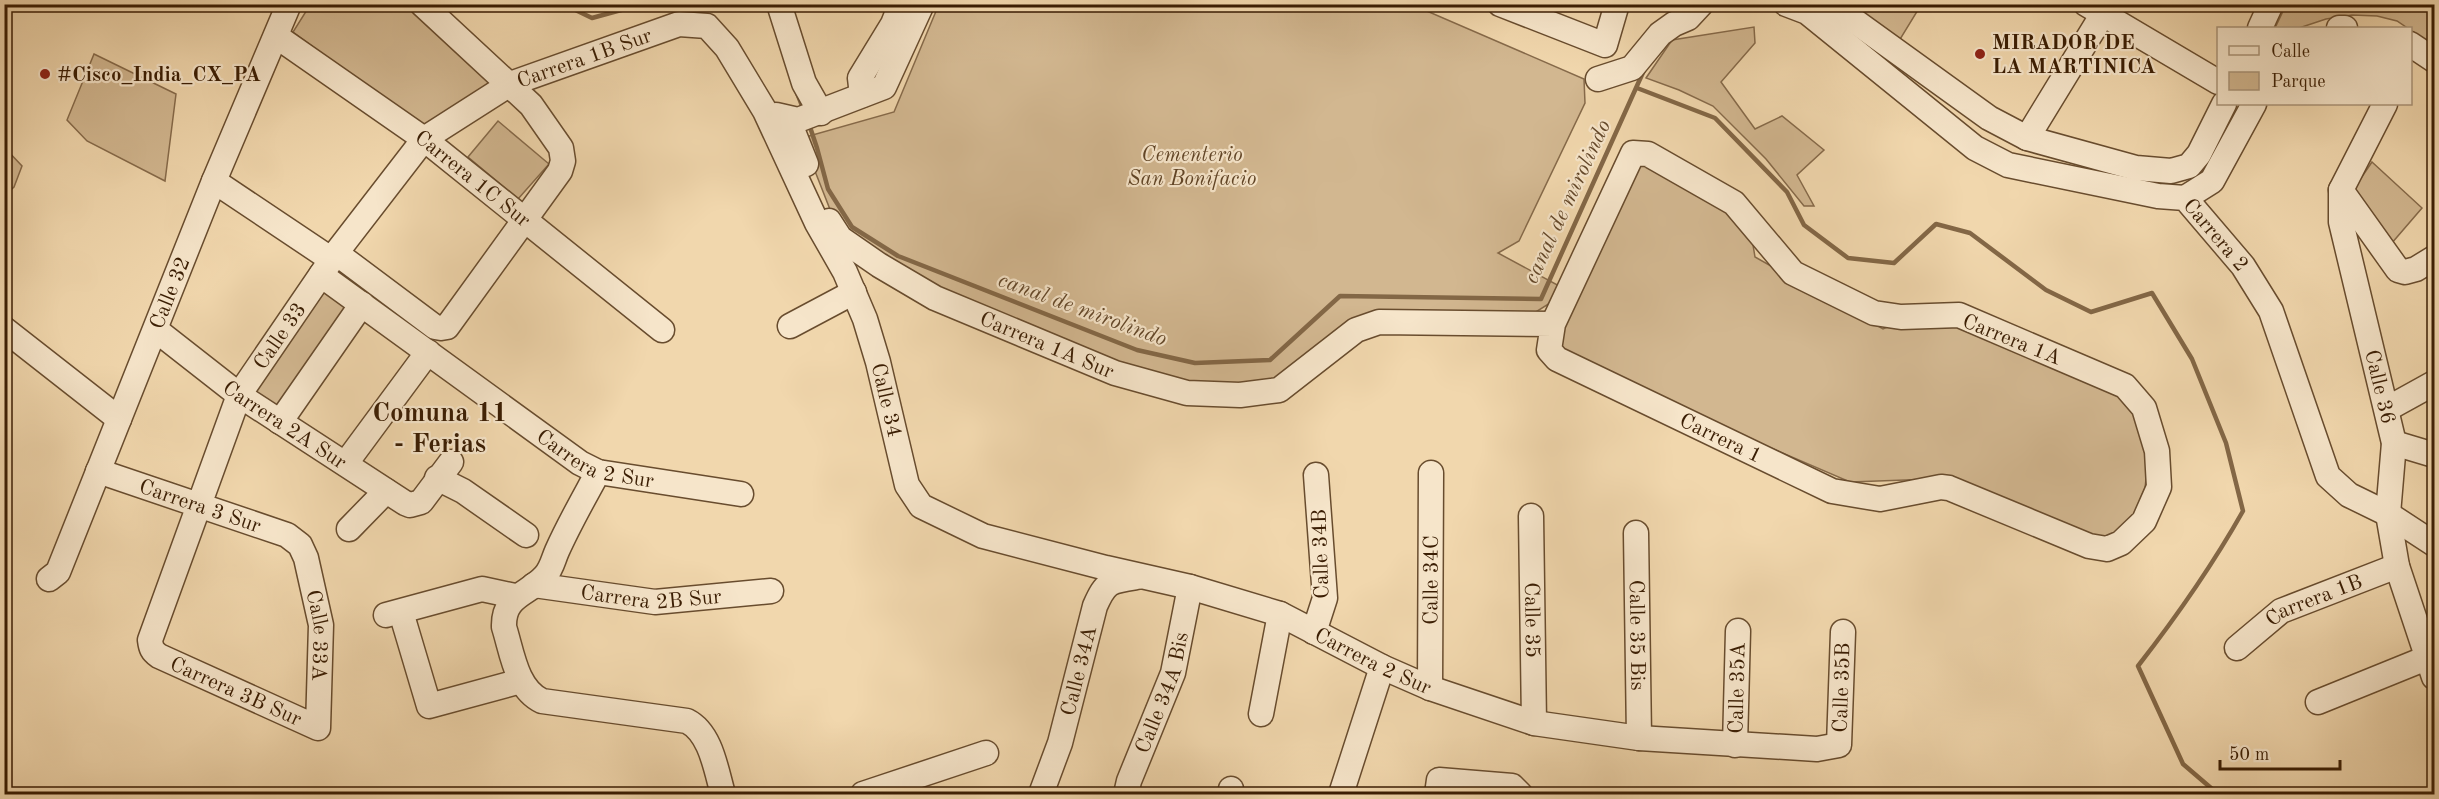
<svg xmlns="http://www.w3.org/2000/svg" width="2439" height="799" font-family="'Old Standard TT',serif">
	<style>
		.green { fill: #d2b790; stroke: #866a4a; stroke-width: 1.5 }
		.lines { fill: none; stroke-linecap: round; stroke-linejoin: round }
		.stream { stroke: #836746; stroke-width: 4.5 }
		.minor-casing { stroke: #684c2e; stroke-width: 27 }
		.minor { stroke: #f6e5ca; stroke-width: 24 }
		.poi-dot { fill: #8f2418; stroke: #f6e5ca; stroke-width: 2 }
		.labels { text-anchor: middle; stroke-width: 4.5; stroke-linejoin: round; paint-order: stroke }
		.poi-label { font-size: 21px; font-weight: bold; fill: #3a1d03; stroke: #f6e5ca; text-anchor: start }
		.street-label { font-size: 21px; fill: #3a1d03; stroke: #f6e5ca }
		.park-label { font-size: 21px; font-style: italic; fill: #604426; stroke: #f6e5ca }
		.water-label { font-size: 22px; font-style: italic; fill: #64482a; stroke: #f6e5ca }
		.district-label { font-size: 27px; font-weight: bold; fill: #3a1d03; stroke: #f6e5ca }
	</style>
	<rect width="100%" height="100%" fill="#f1d7ad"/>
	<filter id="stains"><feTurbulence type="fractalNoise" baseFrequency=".00333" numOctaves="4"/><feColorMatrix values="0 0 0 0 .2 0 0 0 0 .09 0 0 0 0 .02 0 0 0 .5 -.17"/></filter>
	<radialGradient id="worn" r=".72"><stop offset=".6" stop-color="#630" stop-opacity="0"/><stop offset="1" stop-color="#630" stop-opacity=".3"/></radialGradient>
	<g class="green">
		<polygon points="939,4 1413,5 1584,79 1585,103 1519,241 1498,253 1563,288 1555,300 1531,315 1383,311 1273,383 1188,387 1139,372 937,292 866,251 833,217 802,138 894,112"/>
		<polygon points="310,5 410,5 501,83 426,130 293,32"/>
		<polygon points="1850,5 1921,5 1899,41"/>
		<polygon points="2286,5 2434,5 2434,46 2397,21 2377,16 2352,15 2326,19 2299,28 2275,28"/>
		<polygon points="1754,27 1755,43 1721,82 1755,129 1782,116 1824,150 1797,175 1814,206 1804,206 1766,159 1713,106 1679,90 1646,78 1672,40"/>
		<polygon points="94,54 176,94 165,181 87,141 67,120"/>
		<polygon points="498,121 549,164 518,199 468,157"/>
		<polygon points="5,148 22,166 14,187 5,195"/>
		<polygon points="1651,161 1730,210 1752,239 1755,257 1883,329 1897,323 1959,321 2123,393 2135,410 2148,461 2145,488 2127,530 2101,544 1933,479 1850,482 1562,358 1554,349 1636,163"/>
		<polygon points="2372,162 2422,208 2391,244 2350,194"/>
		<polygon points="321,275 362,304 280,422 239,395"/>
	</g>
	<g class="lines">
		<g class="stream">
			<polyline points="563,4 592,18 643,4"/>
			<path d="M1637,88L1715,118L1787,192L1804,225L1848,258L1894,263L1936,224L1970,233L2046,290L2091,312L2152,293L2192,359L2226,443L2243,511C2212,566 2177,616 2138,666L2183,764L2218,794"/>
			<polyline points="797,93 804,111"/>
			<polyline points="809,124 817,148 828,189 852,227 898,256 1137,350 1195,363 1270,360 1340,296 1541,299 1645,68"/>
		</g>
		<g class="minor-casing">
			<g id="minor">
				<polyline points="779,4 804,83 821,113"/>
				<polyline points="1500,4 1605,45 1617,4"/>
				<path id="s1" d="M1786,4L1807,12L1975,148L2008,165L2158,196L2185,198L2243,266L2271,311L2328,476L2349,495L2388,514L2434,544"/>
				<polyline points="1831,4 1989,118 2027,138 2136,168 2171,171 2189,166 2199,154 2224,104"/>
				<polyline points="2086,4 2218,82"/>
				<polyline points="2260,28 2271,4"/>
				<polyline points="2339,28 2345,28"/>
				<path id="s2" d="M276,36L424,139L662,330"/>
				<polyline points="2410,44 2434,60"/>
				<polyline points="1598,79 1632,68 1660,34 1674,24 1688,18 1701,4"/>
				<polyline points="862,95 860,78 893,24 901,4"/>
				<path id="s3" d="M2385,104L2341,190V222L2394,443L2388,514L2397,566L2434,677"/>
				<polyline points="776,115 798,120 884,87 922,4"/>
				<polyline points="788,119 806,164"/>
				<polyline points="2027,138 2109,4"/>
				<polyline points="214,181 332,260"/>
				<polyline points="2341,190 2398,270 2405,272 2416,269 2434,258"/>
				<polyline points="2185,198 2212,181 2254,104"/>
				<path id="s4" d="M829,221L840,238L879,265L935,298L1115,373L1187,393L1240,395L1279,390L1356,330L1379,322L1553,324L1549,350L1557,359L1832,491L1880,499L1941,487L1949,488L2089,546L2107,549L2121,543L2144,521L2159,487L2157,451L2144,408L2125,386L1959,315L1901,317L1874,313L1793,273L1734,203L1648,154L1633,153L1553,324"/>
				<polyline points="336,253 435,327 441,328 447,327 560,171 563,161 561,148 531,105 422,4"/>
				<path id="s5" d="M321,275L580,463L598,472L741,494"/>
				<polyline points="790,326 854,292"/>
				<polyline points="4,329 119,419"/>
				<path id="s6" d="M156,330L239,395L405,503L410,505L421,502L451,462"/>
				<polyline points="2387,409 2434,383"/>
				<polyline points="280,422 362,304"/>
				<polyline points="2394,443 2434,455"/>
				<polyline points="346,463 428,352"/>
				<path id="s7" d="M98,471L287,535L300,545L306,558L321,625L318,728L159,656C152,651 151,648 150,640L239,395L336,253L424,139L510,84L679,24L707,26L727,48L765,111L817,223L845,272L865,319L878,362L907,485L921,506L983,536L1106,568L1190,587L1280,614L1382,667L1430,688L1534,723L1639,738L1817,749L1839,745L1843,632"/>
				<path d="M598,472C584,498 569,524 557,551C553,560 552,568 545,576C528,595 503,595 504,627C512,652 516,689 542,701L687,721C711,733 716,770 723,794"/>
				<polyline points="437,478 463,491 526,535"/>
				<path id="s8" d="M1531,516L1534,723"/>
				<polyline points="349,529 386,491"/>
				<path id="s9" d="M1636,533L1639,738"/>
				<path id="s10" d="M49,579L58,572L214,181L289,4"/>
				<path id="s11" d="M534,585L655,602L771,591"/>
				<polyline points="401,612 429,706 521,681"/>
				<polyline points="386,615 482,589 515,596"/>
				<polyline points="1314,632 1325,598 1316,475"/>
				<path id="s12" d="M2237,648L2281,611L2397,566"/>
				<path id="s13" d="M1430,688L1431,473"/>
				<polyline points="2318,702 2434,655"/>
				<polyline points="1261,714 1280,614"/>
				<path id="s14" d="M1735,745L1738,631"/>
				<polyline points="863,794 986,753"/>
				<path id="s15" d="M1041,794L1060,743L1095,606C1106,581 1110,581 1137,577"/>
				<path id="s16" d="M1126,794L1129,781L1173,673L1190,587"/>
				<polyline points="1230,794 1231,789"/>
				<polyline points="1341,794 1382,667"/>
				<polyline points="1437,794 1439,780 1512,786 1520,794"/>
			</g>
		</g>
		<use href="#minor" class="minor"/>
	</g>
	<g class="poi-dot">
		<circle cx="1980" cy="54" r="6"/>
		<circle cx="45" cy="74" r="6"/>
	</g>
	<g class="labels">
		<g class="poi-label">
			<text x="1992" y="49">MIRADOR DE<tspan x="1992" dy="24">LA MARTINICA</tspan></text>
			<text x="57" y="81">#Cisco_India_CX_PA</text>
		</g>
		<g class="street-label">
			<text dy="7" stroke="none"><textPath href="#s7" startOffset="1353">Carrera 1B Sur</textPath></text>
			<text dy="7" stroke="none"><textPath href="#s2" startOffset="243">Carrera 1C Sur</textPath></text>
			<text dy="7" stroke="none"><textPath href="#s1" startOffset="504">Carrera 2</textPath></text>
			<text dy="7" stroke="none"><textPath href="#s10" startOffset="312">Calle 32</textPath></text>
			<text dy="7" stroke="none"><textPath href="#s7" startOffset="928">Calle 33</textPath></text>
			<text transform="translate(2012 339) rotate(22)" y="7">Carrera 1A</text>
			<text dy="7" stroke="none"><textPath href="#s4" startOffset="254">Carrera 1A Sur</textPath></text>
			<text dy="7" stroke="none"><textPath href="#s3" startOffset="298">Calle 36</textPath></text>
			<text dy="7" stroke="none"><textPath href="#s7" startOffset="1900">Calle 34</textPath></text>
			<text dy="7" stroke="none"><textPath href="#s6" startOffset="160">Carrera 2A Sur</textPath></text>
			<text dy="7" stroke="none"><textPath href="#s4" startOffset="1011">Carrera 1</textPath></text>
			<text dy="7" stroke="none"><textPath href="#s5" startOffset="333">Carrera 2 Sur</textPath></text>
			<text dy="7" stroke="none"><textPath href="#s7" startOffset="108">Carrera 3 Sur</textPath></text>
			<text transform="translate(1320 554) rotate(-92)" y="7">Calle 34B</text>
			<text dy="7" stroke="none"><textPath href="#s13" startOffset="108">Calle 34C</textPath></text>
			<text dy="7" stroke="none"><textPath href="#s11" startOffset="118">Carrera 2B Sur</textPath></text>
			<text dy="7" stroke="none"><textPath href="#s12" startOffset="92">Carrera 1B</textPath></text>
			<text dy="7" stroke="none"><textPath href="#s8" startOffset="104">Calle 35</textPath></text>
			<text dy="7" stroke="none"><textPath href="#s9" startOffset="102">Calle 35 Bis</textPath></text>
			<text dy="7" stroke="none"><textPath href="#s7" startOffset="309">Calle 33A</textPath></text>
			<text dy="7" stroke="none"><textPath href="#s7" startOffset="2493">Carrera 2 Sur</textPath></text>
			<text dy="7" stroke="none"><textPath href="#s15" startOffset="129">Calle 34A</textPath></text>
			<text dy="7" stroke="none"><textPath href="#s14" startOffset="57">Calle 35A</textPath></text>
			<text dy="7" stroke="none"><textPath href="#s7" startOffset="3030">Calle 35B</textPath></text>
			<text transform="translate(236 691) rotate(24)" y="7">Carrera 3B Sur</text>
			<text dy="7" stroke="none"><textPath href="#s16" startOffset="108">Calle 34A Bis</textPath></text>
		</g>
		<g class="park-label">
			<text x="1192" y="161">Cementerio<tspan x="1192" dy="24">San Bonifacio</tspan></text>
		</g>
		<g class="water-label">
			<text transform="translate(1566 201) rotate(-65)" y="8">canal de mirolindo</text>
			<text transform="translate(1083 308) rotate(20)" y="8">canal de mirolindo</text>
		</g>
		<g class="district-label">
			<text x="440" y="421">Comuna 11<tspan x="440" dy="31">- Ferias</tspan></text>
		</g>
	</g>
	<rect width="2439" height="799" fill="none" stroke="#f1d7ad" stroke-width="24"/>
	<rect x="6" y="6" width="2427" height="787" fill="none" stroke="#3a1d03" stroke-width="3"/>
	<rect x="12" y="12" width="2415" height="775" fill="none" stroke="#3a1d03" stroke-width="1.5"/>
	<rect x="2217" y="27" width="195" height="78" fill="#f6e5ca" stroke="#ab957a" stroke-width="1.5"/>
	<rect x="2229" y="46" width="30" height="9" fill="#f6e5ca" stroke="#ab957a" stroke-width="1.5"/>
	<text x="2271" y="57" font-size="18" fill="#3a1d03">Calle</text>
	<rect x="2229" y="72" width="30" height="18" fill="#d2b790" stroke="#ab957a" stroke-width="1.5"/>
	<text x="2271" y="87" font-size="18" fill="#3a1d03">Parque</text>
	<path d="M2220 760v9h120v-9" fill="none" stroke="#3a1d03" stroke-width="3"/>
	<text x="2229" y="760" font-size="18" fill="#3a1d03" stroke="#f6e5ca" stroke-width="4.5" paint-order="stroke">50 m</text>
	<rect width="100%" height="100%" filter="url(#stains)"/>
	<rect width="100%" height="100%" fill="url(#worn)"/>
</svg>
